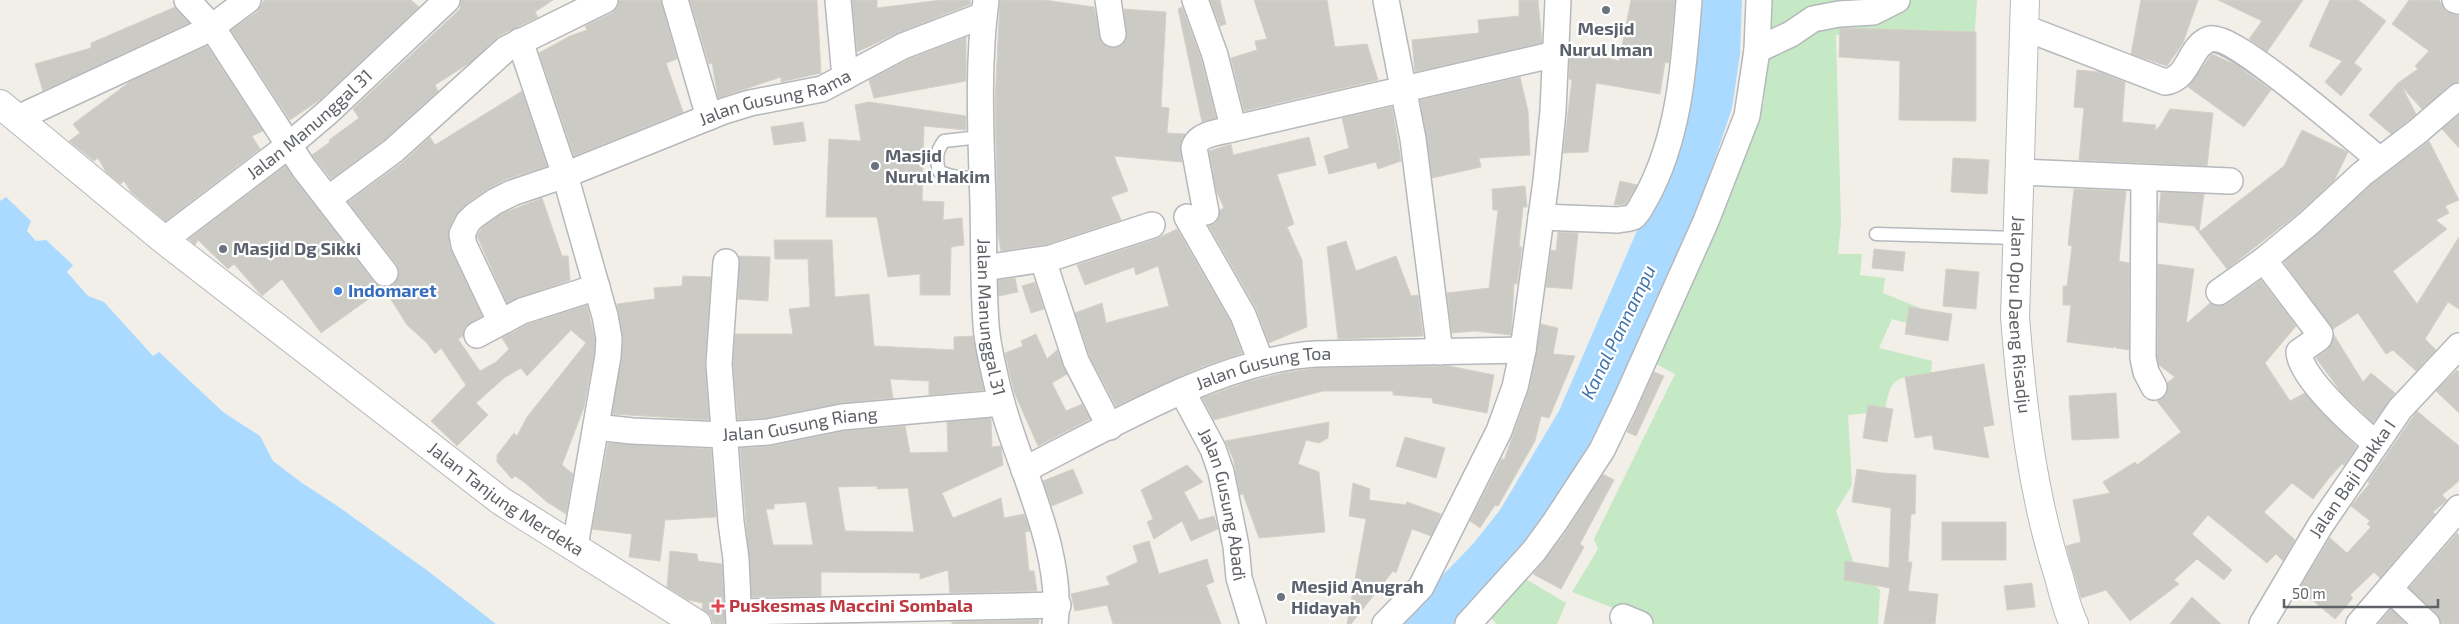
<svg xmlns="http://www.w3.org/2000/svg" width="2459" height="624" font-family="'Exo 2',sans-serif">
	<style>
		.green { fill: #c5e8c5 }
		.water { fill: #aadaff }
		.building { fill: #cccac5; stroke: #d6d1c6; fill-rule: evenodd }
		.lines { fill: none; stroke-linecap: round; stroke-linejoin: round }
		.service-casing { stroke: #b5b8bc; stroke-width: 15 }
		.minor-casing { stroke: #b5b8bc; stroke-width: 28 }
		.tertiary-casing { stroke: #b5b8bc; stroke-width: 30 }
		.secondary-casing { stroke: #b6babf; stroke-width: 30 }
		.service { stroke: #fff; stroke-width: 12 }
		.minor { stroke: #fff; stroke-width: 25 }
		.tertiary { stroke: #fff; stroke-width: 28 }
		.secondary { stroke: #fff; stroke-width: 28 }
		.worship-dot { fill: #6b7280; stroke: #fff; stroke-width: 2 }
		.shop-dot { fill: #3f7fe0; stroke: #fff; stroke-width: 2 }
		.health-dot { fill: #e0444e; stroke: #fff; stroke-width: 2 }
		.labels { text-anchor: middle; stroke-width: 4.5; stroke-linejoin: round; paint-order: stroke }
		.worship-label { font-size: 18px; font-weight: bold; fill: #5b616d; stroke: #fff; text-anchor: start }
		.street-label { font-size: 18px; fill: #5f6368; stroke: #fff }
		.shop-label { font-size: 18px; font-weight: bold; fill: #366cbe; stroke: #fff; text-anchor: start }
		.health-label { font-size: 18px; font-weight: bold; fill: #be3a42; stroke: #fff; text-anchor: start }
		.water-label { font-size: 19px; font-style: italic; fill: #4174aa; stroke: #fff }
	</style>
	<rect width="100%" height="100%" fill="#f1efe8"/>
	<g class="green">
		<path d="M1766,0H1977L1974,42L1836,35L1841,222L1838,254H1862L1860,275L1885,278L1883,293L1920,308L1917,326L1892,319L1879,348L1932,361L1931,373C1897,379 1891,374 1885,411L1848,415L1852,485L1836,511L1856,570L1880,590L1878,624H1655L1572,592L1598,549L1594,539L1675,374L1652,362L1728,178L1764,102Z"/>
		<polygon points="1519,575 1566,603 1557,624 1497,624 1485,612"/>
	</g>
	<g class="water">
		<polygon points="1695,0 1742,0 1740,54 1732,108 1697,213 1650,324 1561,506 1460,624 1395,624 1472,545 1500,510 1559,411 1655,189"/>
		<polygon points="6,197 31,221 27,231 36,241 46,240 73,265 67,272 88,296 104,302 153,356 159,352 223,412 260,436 273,461 302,483 336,505 428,571 496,624 0,624 0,201"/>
	</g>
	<g class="building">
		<polygon points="264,0 411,0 419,7 321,99 290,120 231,30 257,12"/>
		<polygon points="461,0 553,0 535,12 538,17 499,36 471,62 435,85 438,91 384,140 331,179 312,155 330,142 329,140 359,118 353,109 460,9"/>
		<polygon points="619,0 661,0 677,59 666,63 683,112 574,156 539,53 570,36 587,30 585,26 612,13 617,8"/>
		<polygon points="690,0 817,0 821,73 781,82 781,77 718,98 712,63 709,64"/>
		<polygon points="852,0 877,0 877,8 941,0 970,0 971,4 898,33 857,52"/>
		<polygon points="1000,0 1044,0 1094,7 1101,42 1107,47 1115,48 1122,45 1126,39 1124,9 1166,12 1161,107 1169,108 1167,133 1185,134 1181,143 1182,162 1114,156 1128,191 1111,197 1121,220 1048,244 1001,251 998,234 995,102"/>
		<polygon points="1210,0 1220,0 1226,24 1220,26"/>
		<polygon points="1254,0 1327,0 1335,47 1367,44 1378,80 1244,111 1231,58 1257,50 1255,41 1267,39"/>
		<polygon points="1519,0 1538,0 1542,43 1415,72 1412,40 1479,33 1478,20 1519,16"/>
		<polygon points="1631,0 1675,0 1669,63 1665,62 1660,94 1596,83 1588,152 1563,153 1572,80 1569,79 1570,47 1619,61"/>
		<polygon points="2141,0 2198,0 2183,43 2167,66 2131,54"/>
		<polygon points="2218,0 2303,0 2267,52 2249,39 2262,21"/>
		<polygon points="2330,0 2358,0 2386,21 2354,63 2362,69 2341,96 2325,82 2342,61 2309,46"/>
		<polygon points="2409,0 2439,0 2445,11 2459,15 2459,82 2450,85 2422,109 2402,87 2416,114 2391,134 2369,115 2398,83 2418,69 2415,66 2429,51 2392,24"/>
		<polygon points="175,7 189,23 43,91 35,64 91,48 91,43"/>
		<polygon points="1182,7 1201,59 1216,118 1202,122 1178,9"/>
		<polygon points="1840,28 1976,32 1976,121 1899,120 1900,61 1839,57"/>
		<polygon points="966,37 966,81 874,98 869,80 909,59"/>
		<polygon points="207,46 263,131 252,136 260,149 165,221 131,192 124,181 121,184 106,172 98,158 94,161 69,141 80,133 73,124 131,81"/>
		<polygon points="2212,54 2236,65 2271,90 2244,127 2188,87"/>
		<polygon points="2077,70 2100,72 2125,82 2122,122 2156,125 2154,131 2160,126 2170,109 2213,113 2207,166 2079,160 2084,108 2074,107"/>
		<polygon points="1520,77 1528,111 1530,155 1479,158 1481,167 1432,178 1420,100"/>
		<polygon points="522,91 547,166 507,179 488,189 466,204 455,216 449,228 450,248 482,316 465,327 463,336 458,339 480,371 496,362 509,349 502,338 528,324 587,305 595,339 594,354 584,407 562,465 573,474 566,514 547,502 524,482 515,476 512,479 497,462 497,455 514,433 517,436 527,417 586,343 571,330 527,376 521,368 504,378 476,403 488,415 457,446 431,421 466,385 441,348 435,354 427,343 407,325 384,288 321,333 282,279 262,296 234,264 228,269 198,240 195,245 189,239 285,166 374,282 380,286 393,285 398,278 397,265 348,202 402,163 430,137 435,145"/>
		<polygon points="869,102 966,116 966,130 924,126 922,201 944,202 943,220 962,218 964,245 951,247 950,295 920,295 920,274 888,277 877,217 826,217 829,139 861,141 855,105"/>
		<polygon points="1392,107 1401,161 1378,169 1376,162 1329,174 1324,156 1349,148 1342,118"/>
		<polygon points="2459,115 2459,148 2442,129"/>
		<polygon points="803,122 806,141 774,145 771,127"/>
		<polygon points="2302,130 2348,152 2334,181 2300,212 2227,269 2194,226 2158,222 2161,192 2204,194 2199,232 2284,166"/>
		<polygon points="1309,137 1316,165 1277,174 1294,224 1287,227 1302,260 1307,327 1269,343 1256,308 1209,226 1216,223 1220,210 1224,208 1216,190 1209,151 1231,144 1233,155"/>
		<polygon points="2429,141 2459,200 2445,206 2449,213 2436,220 2447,229 2393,271 2417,304 2459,237 2459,309 2448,302 2425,339 2436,350 2416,371 2393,350 2386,354 2358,313 2333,329 2284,262 2371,185"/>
		<polygon points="1953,158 1989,160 1987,194 1951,192"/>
		<polygon points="1620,181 1637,185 1626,204 1614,205"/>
		<polygon points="1525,186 1527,207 1523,207 1519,247 1522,247 1517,284 1514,284 1511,335 1475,331 1452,333 1447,293 1489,288 1498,210 1493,210 1492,189"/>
		<polygon points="2074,189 2126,191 2119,261 2129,263 2129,350 2116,348 2113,345 2114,348 2067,342 2071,305 2063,305 2063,286 2067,286 2072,246 2068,245"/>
		<polygon points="542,198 562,256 568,256 570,280 507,303 477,236 483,227 501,214"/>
		<polygon points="1177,229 1230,321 1242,353 1199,368 1116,406 1089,355 1075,313 1102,303 1106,323 1169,306 1158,266 1136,275 1134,267 1085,285 1077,265 1156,239"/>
		<polygon points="1558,232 1578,233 1572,289 1546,287 1551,250 1556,251"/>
		<polygon points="774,240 832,240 835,297 869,294 874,346 954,350 954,337 973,336 984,390 929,395 929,381 890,379 893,398 841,403 766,418 738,420 733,364 735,334 793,334 789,309 810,307 808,259 775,259"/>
		<polygon points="1346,241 1356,271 1396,256 1411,296 1418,295 1423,336 1338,339 1327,247"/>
		<polygon points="1874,249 1905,252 1903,271 1872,268"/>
		<polygon points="739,256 770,257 768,301 738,299"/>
		<polygon points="2158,264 2194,269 2186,324 2210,303 2220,306 2227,304 2261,280 2296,326 2265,363 2290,401 2305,393 2357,447 2344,465 2342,464 2329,478 2313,499 2292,483 2264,512 2295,540 2283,561 2276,554 2267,563 2208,515 2192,534 2232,570 2224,580 2197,559 2174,580 2179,584 2130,621 2106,590 2081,598 2066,546 2081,542 2073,500 2110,493 2103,482 2135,462 2137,465 2181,432 2157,401 2166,395 2167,383 2175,377 2159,365 2157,357"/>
		<polygon points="1946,269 1979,272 1976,309 1943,306"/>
		<polygon points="683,276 711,277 705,363 709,420 612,414 623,339 617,304 655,299 654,288 682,286"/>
		<polygon points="1015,278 1018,292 999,296 998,280"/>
		<polygon points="1035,282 1044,309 1031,313 1022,286"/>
		<polygon points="1909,307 1952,314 1948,341 1905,334"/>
		<polygon points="1541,324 1558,328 1553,354 1575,356 1549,418 1541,416 1535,441 1498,506 1495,505 1480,528 1470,521 1502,458 1504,460 1529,390"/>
		<polygon points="1036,334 1047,359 1057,350 1067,374 1052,383 1066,411 1082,404 1090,419 1038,446 1014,392 1005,353 1023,346 1021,341"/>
		<polygon points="2334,335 2363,382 2371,373 2395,393 2373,423 2341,392 2316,358 2328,349"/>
		<polygon points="1984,364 1994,425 1983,427 1989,458 1934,449 1932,435 1915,438 1905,377"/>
		<polygon points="1449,366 1494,375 1487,413 1433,403 1432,398 1393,395 1393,391 1323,391 1214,420 1202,398 1247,382 1283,373 1317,368"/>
		<polygon points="2457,370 2459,372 2459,413 2436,391"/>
		<polygon points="1654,372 1664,376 1636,436 1627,432"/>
		<polygon points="2116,393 2119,438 2072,440 2069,396"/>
		<polygon points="1868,405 1893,409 1887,442 1863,438"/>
		<polygon points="2417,411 2459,446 2459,481 2442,495 2447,500 2433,512 2435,514 2380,578 2374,572 2350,595 2353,598 2335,619 2299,589 2330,538 2347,553 2371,527 2367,524 2370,521 2351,506 2370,483 2368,482"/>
		<path d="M991,418L992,447L1001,446L1003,465L942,493L953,518L1001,498L1004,518L1024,514L1030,531L1025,532L1029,571H1034L1037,591L950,593L948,570L920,579V573L821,572V596L752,597L740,448L771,446L844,431L905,426L910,453L948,452L947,422ZM877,486V489L908,488L914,532L845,531L838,487ZM806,502L813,545H773L766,509H774V504Z"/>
		<polygon points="1329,422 1328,438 1319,443 1306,440 1298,464 1319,472 1325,532 1259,538 1243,494 1240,495 1233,458 1225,441"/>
		<polygon points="1405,437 1445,448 1436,478 1396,466"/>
		<polygon points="608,443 711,449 716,517 665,520 660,561 629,557 632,534 592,529"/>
		<polygon points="1187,465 1203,482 1184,492 1199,520 1214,516 1218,529 1191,541 1182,521 1154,539 1147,522 1153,519 1141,490"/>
		<polygon points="1073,469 1083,493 1052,506 1043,481"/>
		<polygon points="1857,469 1882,473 1916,475 1915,514 1911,514 1908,562 1912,562 1908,591 1938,594 1935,624 1884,624 1890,588 1844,580 1845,561 1889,568 1891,508 1852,502"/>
		<polygon points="1603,474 1614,480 1580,544 1584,547 1561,589 1533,574 1563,536"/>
		<polygon points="1353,483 1370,489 1369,500 1406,505 1407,502 1441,514 1431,536 1412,529 1396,573 1393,571 1351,624 1347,624 1366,519 1349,516"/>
		<rect x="1942" y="522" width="64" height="38"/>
		<polygon points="2457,533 2459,535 2459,624 2441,624 2437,614 2409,588"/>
		<polygon points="1149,541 1159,574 1207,559 1214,582 1206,585 1221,624 1113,624 1107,605 1075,611 1071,594 1110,585 1106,577 1138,562 1133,546"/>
		<polygon points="670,551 697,554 698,561 722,564 725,624 713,624 711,616 702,609 703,603 688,600 667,587"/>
		<polygon points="2032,583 2035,607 2007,610 2004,586"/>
		<polygon points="2192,597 2221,624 2170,624"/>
		<polygon points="2391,609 2406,624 2378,624"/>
		<polygon points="1039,620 1038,624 952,624 952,622"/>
	</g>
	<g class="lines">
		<g class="service-casing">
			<g id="service">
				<path d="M980,137L944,141C936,151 936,159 939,171C952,178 967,178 982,178"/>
				<polyline points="1876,234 2017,238"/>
			</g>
		</g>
		<g class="minor-casing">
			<g id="minor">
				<polyline points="187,0 212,27 303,167 385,273"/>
				<polyline points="675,0 709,117"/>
				<polyline points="838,0 845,77"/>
				<path id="s1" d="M986,0C977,68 981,135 983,204C984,244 983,284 986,324C987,343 992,362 996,380C1012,457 1065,545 1055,624"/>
				<polyline points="1108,0 1113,34"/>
				<polyline points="1195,0 1215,55 1233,127 1232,129"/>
				<polyline points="1386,0 1413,139 1440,352"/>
				<polyline points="2455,0 2459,1"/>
				<path d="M2025,28L2165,82C2190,79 2189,45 2210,39C2234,33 2356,141 2380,160"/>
				<polyline points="520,41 565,175 605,316 609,338 608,356 575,546"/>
				<polyline points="1757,50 1791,34 1813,19 1839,14 1873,12 1897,0"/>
				<polyline points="18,118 199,34 212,27 248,0"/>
				<polyline points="2020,172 2230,181"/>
				<polyline points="2144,178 2143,358 2146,372 2154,387"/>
				<polyline points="328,199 393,151 506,49 605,0"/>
				<path d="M1206,212L1194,148C1197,134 1220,132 1232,129L1556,54"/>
				<polyline points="1187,217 1243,315 1261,362"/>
				<path d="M1541,217L1618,220C1623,219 1628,219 1633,217C1639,213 1642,204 1646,198C1679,138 1684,67 1689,0"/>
				<path id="s2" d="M164,240L288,146L328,112L447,0"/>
				<polyline points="1043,260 1076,361 1110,427"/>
				<path d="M2264,260L2320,334L2319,338L2299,352C2300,378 2356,427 2376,444"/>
				<polyline points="726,262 719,364 731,522 736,559 739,624"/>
				<polyline points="984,268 1051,258 1152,225"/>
				<polyline points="2219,292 2264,260 2309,223 2362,174 2417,132 2459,96"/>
				<path id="s3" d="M500,321L464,245L462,234L468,222L474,216L494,202L512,193L565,175L724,111L750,103L822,89L903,46L984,15"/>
				<polyline points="477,335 522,311 597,287"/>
				<path id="s4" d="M1182,391L1213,449L1221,472L1236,546L1239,578L1253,624"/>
				<path id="s5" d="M596,427L632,431L724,435L768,432L842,417L1002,403"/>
				<path id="s6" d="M1024,470C1109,427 1222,359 1316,354L1523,350"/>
				<polyline points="2390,589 2427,624"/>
				<polyline points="740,612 1058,605"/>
				<polyline points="1623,617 1640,624"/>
				<polyline points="1385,624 1421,587 1499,431 1515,387 1523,350 1546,181 1553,111 1558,0"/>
				<polyline points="1468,624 1534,551 1555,522 1602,450 1625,402 1706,221 1747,116 1757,50 1759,0"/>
				<path id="s7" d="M2262,624L2320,526L2400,409L2459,346"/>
				<polyline points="2359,624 2459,508"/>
			</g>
		</g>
		<g class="tertiary-casing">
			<g id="tertiary">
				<path id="s8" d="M0,104L164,240L501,501L697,624"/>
			</g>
		</g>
		<g class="secondary-casing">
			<g id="secondary">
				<path id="s9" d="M2025,0L2015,317C2022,404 2032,493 2059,577C2063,592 2067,610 2074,624"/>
			</g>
		</g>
		<use href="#service" class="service"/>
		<use href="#minor" class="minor"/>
		<use href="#tertiary" class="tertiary"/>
		<use href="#secondary" class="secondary"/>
	</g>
	<g class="worship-dot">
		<circle cx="1606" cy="10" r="5"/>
		<circle cx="875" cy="166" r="5"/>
		<circle cx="223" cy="249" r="5"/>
		<circle cx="1281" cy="597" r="5"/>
	</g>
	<circle class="shop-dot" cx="338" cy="291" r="5"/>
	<path class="health-dot" d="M715.5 598.5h5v5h5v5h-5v5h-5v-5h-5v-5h5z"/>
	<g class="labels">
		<g class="worship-label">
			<text x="1606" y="35" text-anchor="middle">Mesjid<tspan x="1606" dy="21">Nurul Iman</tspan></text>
			<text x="885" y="162">Masjid<tspan x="885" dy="21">Nurul Hakim</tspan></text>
			<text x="233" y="255">Masjid Dg Sikki</text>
			<text x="1291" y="593">Mesjid Anugrah<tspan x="1291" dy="21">Hidayah</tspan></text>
		</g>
		<g class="street-label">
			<text dy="6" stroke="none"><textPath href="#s3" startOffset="442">Jalan Gusung Rama</textPath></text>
			<text dy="6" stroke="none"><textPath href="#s2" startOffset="186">Jalan Manunggal 31</textPath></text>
			<text dy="6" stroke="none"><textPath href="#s9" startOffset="315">Jalan Opu Daeng Risadju</textPath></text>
			<text dy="6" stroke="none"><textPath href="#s1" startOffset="318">Jalan Manunggal 31</textPath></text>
			<text dy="6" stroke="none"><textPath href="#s6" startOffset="262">Jalan Gusung Toa</textPath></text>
			<text dy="6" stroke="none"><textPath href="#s5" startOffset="205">Jalan Gusung Riang</textPath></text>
			<text dy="6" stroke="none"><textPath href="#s7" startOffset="171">Jalan Baji Dakka I</textPath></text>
			<text dy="6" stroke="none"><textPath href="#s8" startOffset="642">Jalan Tanjung Merdeka</textPath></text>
			<text dy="6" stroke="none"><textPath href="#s4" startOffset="122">Jalan Gusung Abadi</textPath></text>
		</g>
		<g class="shop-label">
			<text x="348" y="297">Indomaret</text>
		</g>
		<g class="health-label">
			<text x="729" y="612">Puskesmas Maccini Sombala</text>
		</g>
		<g class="water-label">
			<text transform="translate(1618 332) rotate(-64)" y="7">Kanal Pannampu</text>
		</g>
	</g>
	<path d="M2284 599v8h154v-8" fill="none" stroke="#5f6368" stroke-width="2.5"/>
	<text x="2292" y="599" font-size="15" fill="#5f6368" stroke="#ffffff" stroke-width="4" paint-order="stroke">50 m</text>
</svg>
